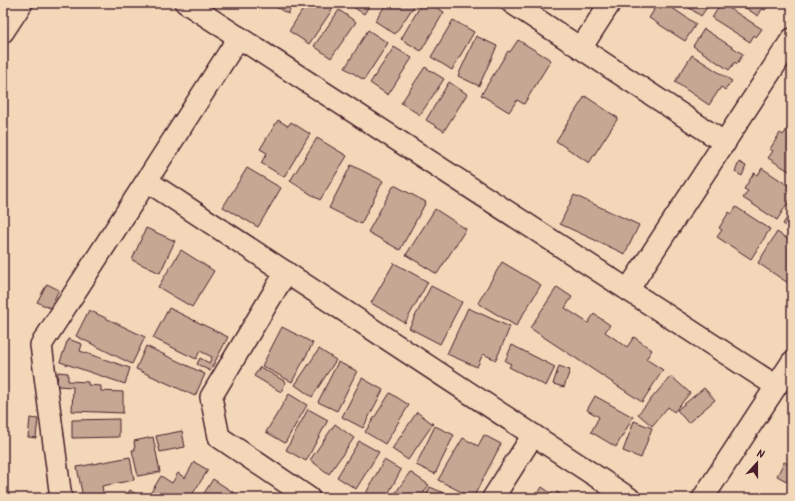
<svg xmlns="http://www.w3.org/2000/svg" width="795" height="501" font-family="Kalam,sans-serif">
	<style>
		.building { fill: #c5a794; stroke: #4a1f2b }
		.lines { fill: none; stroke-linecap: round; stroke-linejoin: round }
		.minor-casing { stroke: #4a1f2b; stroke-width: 24 }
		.minor { stroke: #f2d8b9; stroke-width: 21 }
	</style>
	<rect width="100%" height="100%" fill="#f2d8b9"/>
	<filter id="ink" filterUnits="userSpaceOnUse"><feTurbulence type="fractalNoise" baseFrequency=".025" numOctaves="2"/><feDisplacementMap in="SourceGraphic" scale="8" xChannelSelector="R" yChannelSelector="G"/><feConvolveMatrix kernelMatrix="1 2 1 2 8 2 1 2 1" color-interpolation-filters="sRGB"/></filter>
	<g filter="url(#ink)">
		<g class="building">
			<polygon points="271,3 294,3 288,14 271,4"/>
			<polygon points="307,3 328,3 334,7 309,44 289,31"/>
			<polygon points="347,3 371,3 364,14"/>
			<polygon points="387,3 416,3 395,34 375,21"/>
			<polygon points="422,3 429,3 444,12 421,51 401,39"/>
			<polygon points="656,3 665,3 696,24 685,41 649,18 654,10 652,8"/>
			<polygon points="682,3 710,3 701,16"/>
			<polygon points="721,3 762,29 756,37 754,35 750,42 712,18"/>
			<polygon points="738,3 770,3 765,10 762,9 758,16"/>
			<polygon points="339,10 356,22 331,58 314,46"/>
			<polygon points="453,20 474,32 452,70 431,57"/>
			<polygon points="704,29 743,54 737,64 735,62 729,70 693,46"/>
			<polygon points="368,30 388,43 364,80 345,68"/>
			<polygon points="476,36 497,46 479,86 458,76"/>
			<polygon points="518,40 551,60 524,104 517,100 509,112 481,95 508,51 510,52"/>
			<polygon points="394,47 412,58 388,95 370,83"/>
			<polygon points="692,55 732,81 725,90 721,87 709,105 675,82"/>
			<polygon points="425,67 444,79 420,115 401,103"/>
			<polygon points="449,82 467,94 444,131 426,120"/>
			<polygon points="585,96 618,118 589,163 556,141"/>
			<polygon points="278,120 288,126 291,122 310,134 284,177 261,163 267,153 260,149"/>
			<polygon points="788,128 792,131 792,173 768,158 773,151 770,149 780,133 783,135"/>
			<polygon points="317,138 347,156 320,200 290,181"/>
			<polygon points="739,162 746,166 742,176 735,172"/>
			<polygon points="351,165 383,181 361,224 329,208"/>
			<polygon points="247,168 281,188 258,227 223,207"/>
			<polygon points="762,168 792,188 792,196 777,220 743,198 748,191 744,189 754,173 758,175"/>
			<polygon points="394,185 426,202 400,250 368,232"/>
			<polygon points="574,195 639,225 625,254 560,224"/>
			<polygon points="736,207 770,229 751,259 717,237 722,230 719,228 729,212 732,214"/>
			<polygon points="435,209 466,229 437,274 406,255"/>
			<polygon points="792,210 792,230 783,224"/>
			<polygon points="146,228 175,241 160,273 132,260"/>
			<polygon points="777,232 792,242 791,285 758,263"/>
			<polygon points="181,250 214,271 192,307 158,287"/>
			<polygon points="502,262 541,285 516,326 478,303"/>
			<polygon points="394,263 428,282 405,323 371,303"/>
			<polygon points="47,284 59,290 50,308 37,302"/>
			<polygon points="431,286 462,302 440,344 409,328"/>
			<polygon points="557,287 572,297 565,308 588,323 594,314 610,325 605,332 627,347 634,337 652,350 646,359 663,370 642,402 530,328"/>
			<polygon points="169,308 228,337 210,371 197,364 200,358 209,363 212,357 200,351 196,359 153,338"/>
			<polygon points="468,308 510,327 496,360 483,354 477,367 447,354"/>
			<polygon points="89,310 145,337 132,364 76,336"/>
			<polygon points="282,327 313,343 292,382 262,366"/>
			<polygon points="68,339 82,344 80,351 130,368 125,384 60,362"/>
			<polygon points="512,345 555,367 546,386 509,367 511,364 505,361"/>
			<polygon points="146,346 205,374 195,396 136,369"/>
			<polygon points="319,349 336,360 312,397 295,385"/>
			<polygon points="338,362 357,371 337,411 318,402"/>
			<polygon points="559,366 570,370 564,387 553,384"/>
			<polygon points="260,367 286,382 281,392 254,376"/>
			<polygon points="58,372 68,373 68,381 88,382 88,385 101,386 101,391 123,392 123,413 72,411 73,387 57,386"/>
			<polygon points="671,376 690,393 674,412 668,407 652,426 638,414"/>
			<polygon points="362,378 383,390 363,428 342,417"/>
			<polygon points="704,388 715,400 688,423 677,410"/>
			<polygon points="390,393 409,405 385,444 365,432"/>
			<polygon points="289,394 307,405 285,443 266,432"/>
			<polygon points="595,396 633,417 616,447 591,432 599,417 587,410"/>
			<polygon points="308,409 328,420 306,461 286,450"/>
			<polygon points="417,412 433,424 408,460 392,449"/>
			<polygon points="30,418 38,419 36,438 28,437"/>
			<polygon points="119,419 119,437 72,438 72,420"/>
			<polygon points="634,421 652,428 641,458 623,451"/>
			<polygon points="335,424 354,438 329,474 310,460"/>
			<polygon points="435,426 454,435 435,474 416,465"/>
			<polygon points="182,431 185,447 160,452 156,436"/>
			<polygon points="484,435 501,444 473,498 438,480 463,438 478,446"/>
			<polygon points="153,437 160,472 138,476 132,450 135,450 134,441"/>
			<polygon points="359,441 379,452 356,489 337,477"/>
			<polygon points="130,457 134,480 102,486 104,498 83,498 77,467"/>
			<polygon points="384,460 401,470 386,498 370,498 365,495"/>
			<polygon points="194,462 208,470 190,498 156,498 150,494 161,476 172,483 178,473 185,478"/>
			<polygon points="784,462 792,466 792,484 777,476"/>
			<polygon points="410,472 429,485 420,498 392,498"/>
			<polygon points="213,479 242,498 201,498"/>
			<polygon points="430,487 455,498 425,498"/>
			<polygon points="542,487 555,496 557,492 566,498 535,498"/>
			<polygon points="130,490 141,498 124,498"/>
		</g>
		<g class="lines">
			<g class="minor-casing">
				<g id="minor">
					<polyline points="186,3 776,386"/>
					<polyline points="512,3 725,143"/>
					<polyline points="3,32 22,3"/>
					<polyline points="581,48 610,3"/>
					<polyline points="147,181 629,498"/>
					<polyline points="286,272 211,397 219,437 309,498"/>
					<polyline points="628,290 792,39"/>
					<polyline points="61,498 41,345 239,37"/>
					<polyline points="493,498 533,435"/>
					<polyline points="703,498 792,362"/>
				</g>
			</g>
			<use href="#minor" class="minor"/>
		</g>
	</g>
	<rect width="795" height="501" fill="none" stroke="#f2d8b9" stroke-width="16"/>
	<rect x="8" y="8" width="779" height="485" fill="none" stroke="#4a1f2b" stroke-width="1.5" filter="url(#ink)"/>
	<g transform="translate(757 463) rotate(21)" stroke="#f2d8b9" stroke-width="3" paint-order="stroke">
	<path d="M0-3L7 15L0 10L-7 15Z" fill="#4a1f2b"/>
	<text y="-6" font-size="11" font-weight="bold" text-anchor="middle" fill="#4a1f2b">N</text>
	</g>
</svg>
